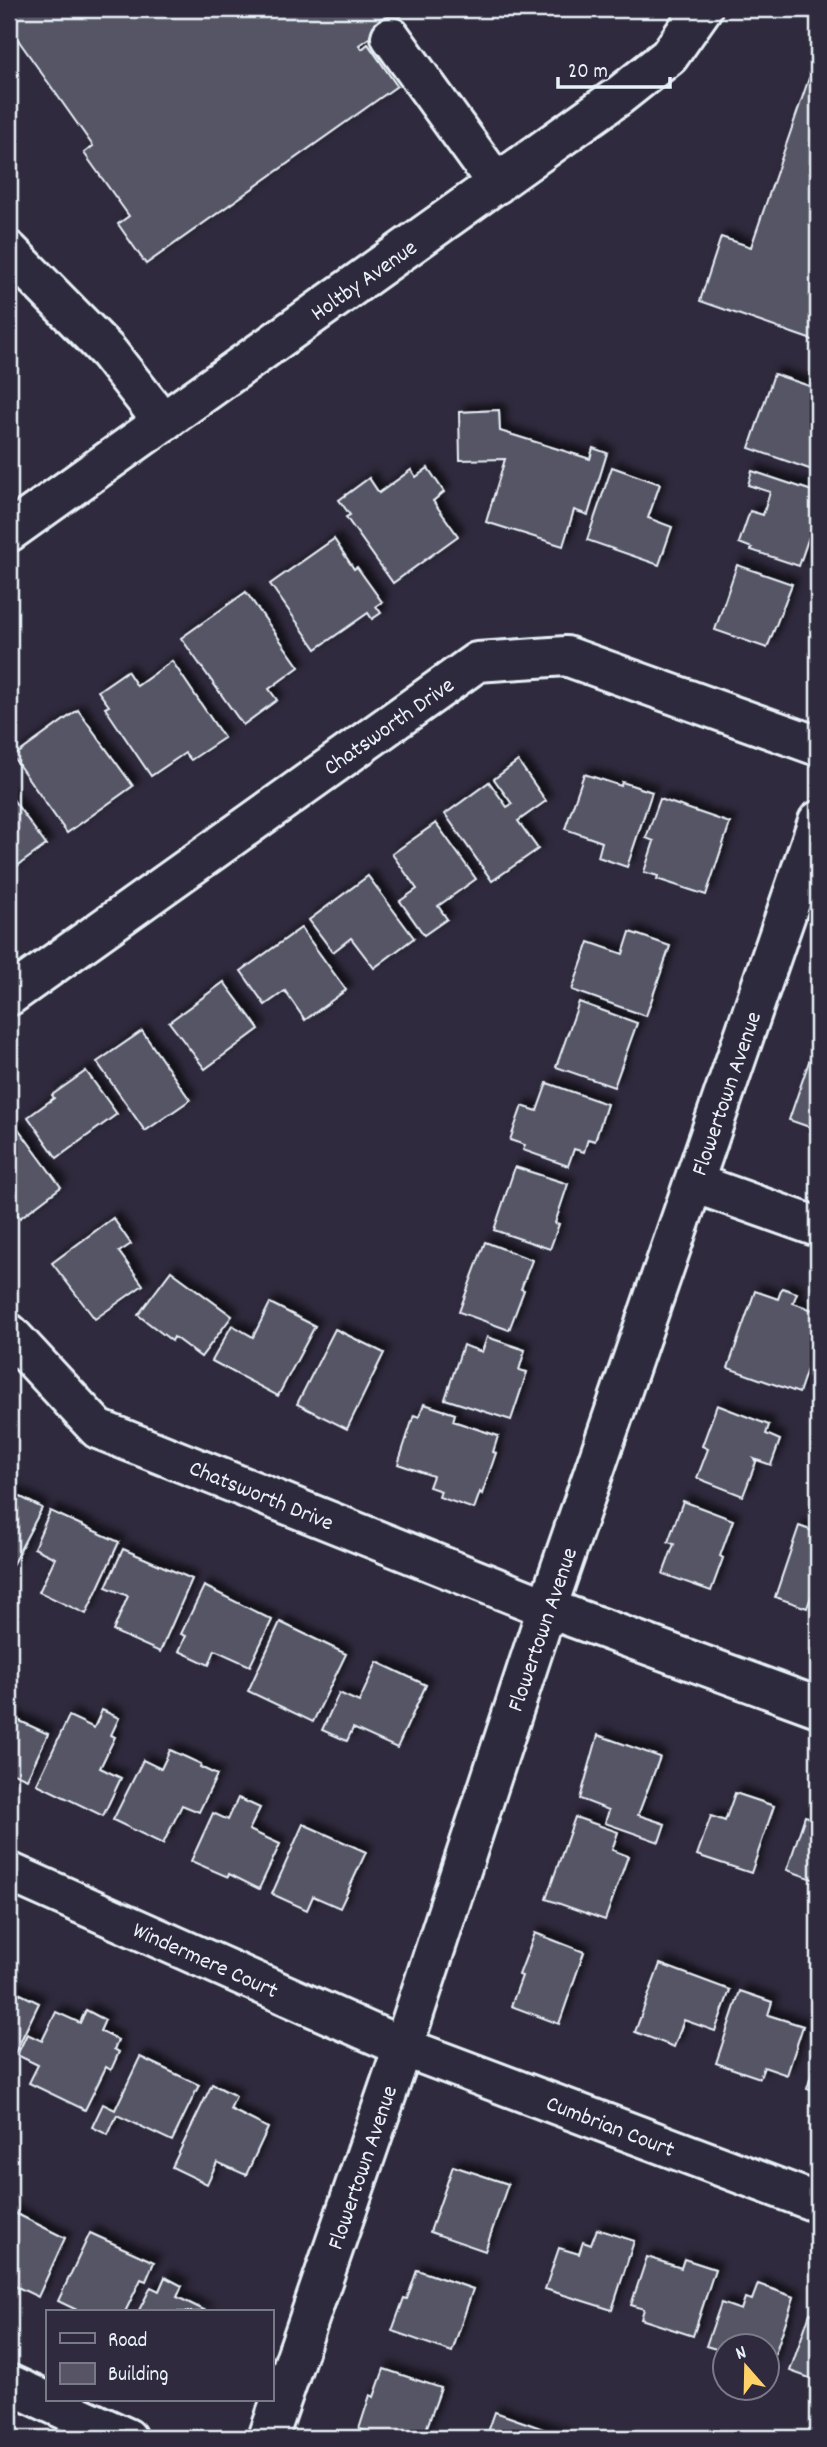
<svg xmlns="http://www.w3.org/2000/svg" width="827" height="2447" font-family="Dekko,sans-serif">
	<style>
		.building { fill: #575565; stroke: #e8f1f8; stroke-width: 2; filter: url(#shadow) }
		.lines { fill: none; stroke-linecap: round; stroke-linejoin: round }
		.minor-casing { stroke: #e8f1f8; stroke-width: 44 }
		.minor { stroke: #2f2a3d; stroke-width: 38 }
		.labels { text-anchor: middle; stroke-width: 5; stroke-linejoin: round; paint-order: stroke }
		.street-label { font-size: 23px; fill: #e8f1f8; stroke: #2f2a3d }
	</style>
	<defs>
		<filter id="shadow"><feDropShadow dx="6" dy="-6" stdDeviation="3.5" flood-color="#0009"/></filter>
	</defs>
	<rect width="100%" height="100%" fill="#2f2a3d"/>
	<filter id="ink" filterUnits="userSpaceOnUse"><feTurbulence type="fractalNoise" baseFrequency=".0143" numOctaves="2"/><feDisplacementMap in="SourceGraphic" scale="14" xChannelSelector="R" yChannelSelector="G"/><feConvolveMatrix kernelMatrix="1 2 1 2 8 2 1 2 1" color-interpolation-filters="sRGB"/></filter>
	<g filter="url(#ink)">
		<g class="building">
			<polygon points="9,9 411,9 359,45 362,49 368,44 397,86 146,264 118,224 129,216 84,153 93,146 9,27"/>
			<polygon points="809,78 818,82 818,342 700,301 721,237 751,247"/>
			<polygon points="774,374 818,389 818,472 749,448"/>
			<polygon points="499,410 500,431 590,459 593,448 607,453 588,515 574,510 563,546 486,522 505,459 460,460 459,412"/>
			<polygon points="612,467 660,484 648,518 672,527 659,565 587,540"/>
			<polygon points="428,468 444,492 433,501 458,536 393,583 346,517 350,515 339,500 369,478 379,493 411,470 416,477"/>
			<polygon points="752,471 818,493 818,510 799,566 751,550 752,548 739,543 750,511 763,515 770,492 748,485"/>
			<polygon points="334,539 354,569 357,567 382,602 376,606 381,613 372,619 368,613 316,649 270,584"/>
			<polygon points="737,565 792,584 767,648 715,630"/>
			<polygon points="246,592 299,667 269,689 277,700 243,725 181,638"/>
			<polygon points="172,661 224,738 191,760 185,753 151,776 105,708 109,706 98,691 127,671 137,686"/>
			<polygon points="78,710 133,786 67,833 13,757"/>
			<polygon points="518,761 546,801 518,821 538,849 492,881 445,814 489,782 507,807 512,804 494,779"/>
			<polygon points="584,774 621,786 622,782 652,792 627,867 598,857 602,842 565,829"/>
			<polygon points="9,794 46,845 9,872"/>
			<polygon points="660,799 730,823 706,895 657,879 658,876 644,872 654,841 646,838"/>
			<polygon points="436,823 476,879 438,906 447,919 424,935 400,901 417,889 392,854"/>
			<polygon points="368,876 414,938 374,968 351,938 333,952 309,920"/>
			<polygon points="301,928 346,990 305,1020 285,991 265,1005 241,971"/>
			<polygon points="630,932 670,946 646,1016 572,990 589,942 623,954"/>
			<polygon points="224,982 259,1029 205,1069 169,1022"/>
			<polygon points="579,1002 637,1023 614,1087 556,1067"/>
			<polygon points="142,1031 190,1100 145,1131 97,1062"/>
			<polygon points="818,1035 818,1130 789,1120"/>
			<polygon points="86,1071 117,1114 57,1158 28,1117 54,1098 52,1095"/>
			<polygon points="547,1083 607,1104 595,1141 588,1139 584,1152 574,1149 568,1166 523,1150 525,1145 510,1140 522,1106 537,1111"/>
			<polygon points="17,1127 61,1187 20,1218 9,1202 9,1133"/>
			<polygon points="515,1167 568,1184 555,1223 559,1224 550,1249 494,1230"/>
			<polygon points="113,1218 131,1244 119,1252 143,1285 95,1319 52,1263"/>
			<polygon points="485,1242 532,1260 521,1289 524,1290 509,1330 459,1312"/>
			<polygon points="171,1271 232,1316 201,1357 174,1337 172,1341 138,1315"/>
			<polygon points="782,1288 797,1293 793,1303 818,1312 818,1336 799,1393 728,1368 755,1291 778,1299"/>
			<polygon points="270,1303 315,1326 278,1396 212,1361 232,1325 253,1337"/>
			<polygon points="335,1329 384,1353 347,1429 297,1404"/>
			<polygon points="487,1337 525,1350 519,1370 527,1372 511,1420 445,1399 463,1345 482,1352"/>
			<polygon points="424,1404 455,1414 453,1421 498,1436 493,1452 496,1453 482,1494 480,1492 474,1509 439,1497 441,1491 429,1487 433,1476 398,1464 414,1415 419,1417"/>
			<polygon points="717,1405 769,1425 766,1434 780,1440 771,1465 754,1459 756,1462 743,1496 697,1478 708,1449 702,1446"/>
			<polygon points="9,1491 42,1508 9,1571"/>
			<polygon points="683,1501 733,1520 720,1556 723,1558 711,1591 663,1574 674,1544 668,1542"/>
			<polygon points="50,1511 119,1542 86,1614 39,1592 55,1558 34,1548"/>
			<polygon points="799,1526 818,1533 818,1599 811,1597 807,1608 775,1597"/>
			<polygon points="123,1549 192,1579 160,1652 113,1631 128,1596 106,1587"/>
			<polygon points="204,1586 272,1620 250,1666 215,1650 209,1665 179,1651 186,1636 181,1634"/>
			<polygon points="280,1622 346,1654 313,1722 248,1691"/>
			<polygon points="377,1662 426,1685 397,1748 353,1728 347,1741 322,1730 339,1693 359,1702"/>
			<polygon points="102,1710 119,1718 111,1735 115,1737 100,1768 121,1778 103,1816 37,1784 69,1716 94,1728"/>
			<polygon points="9,1716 48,1734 27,1779 9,1771"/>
			<polygon points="598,1735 660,1757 638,1815 665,1824 659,1842 605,1823 609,1810 580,1799"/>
			<polygon points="170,1750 201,1764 200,1767 217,1775 199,1812 182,1805 163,1844 113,1820 143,1760 161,1769"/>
			<polygon points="735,1793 774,1806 751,1873 697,1855 711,1816 725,1821"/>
			<polygon points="238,1798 260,1808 249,1830 280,1844 259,1889 229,1874 228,1877 191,1861 213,1813 228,1820"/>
			<polygon points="805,1816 818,1820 818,1881 787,1870"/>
			<polygon points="575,1817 618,1832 612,1850 628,1856 605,1920 546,1899"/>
			<polygon points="303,1824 366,1852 340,1908 313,1896 307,1910 272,1894"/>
			<polygon points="535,1933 584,1952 559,2024 511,2006 522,1976 519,1975"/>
			<polygon points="660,1964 730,1990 715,2031 684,2020 674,2047 635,2032"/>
			<polygon points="9,1986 11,1987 10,1989 39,2003 13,2057 9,2056"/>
			<polygon points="740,1991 772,2002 768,2015 803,2026 787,2075 764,2067 760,2078 716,2063"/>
			<polygon points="86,2010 105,2020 100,2031 118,2040 114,2049 119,2052 111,2070 106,2067 85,2110 29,2083 38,2065 17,2055 27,2034 42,2041 56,2012 80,2023"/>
			<polygon points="818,2054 818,2093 807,2089"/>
			<polygon points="140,2057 199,2085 172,2141 117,2115 108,2135 92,2127 103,2104 115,2110"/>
			<polygon points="212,2084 236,2096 230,2109 268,2128 246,2175 217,2162 207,2184 172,2167"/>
			<polygon points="453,2166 508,2184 485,2251 430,2232"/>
			<polygon points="9,2210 65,2238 38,2297 9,2283"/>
			<polygon points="597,2229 634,2241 612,2310 545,2289 559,2248 579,2254 583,2242 591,2245"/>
			<polygon points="90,2233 154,2262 146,2281 141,2279 125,2312 81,2312 58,2301"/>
			<polygon points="647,2257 681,2268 684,2259 715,2269 693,2336 641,2319 644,2309 631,2305"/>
			<polygon points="417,2270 473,2289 452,2352 392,2331 404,2298 407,2299"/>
			<polygon points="165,2277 182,2286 177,2297 208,2312 138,2312 151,2287 159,2291"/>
			<polygon points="758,2284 794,2297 768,2375 768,2346 726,2346 726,2352 706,2346 721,2303 741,2310 745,2298 752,2300"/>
			<polygon points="810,2313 818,2316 818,2381 790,2371"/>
			<polygon points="384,2369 441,2388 423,2438 387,2438 359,2429 370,2395 374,2397"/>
			<polygon points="495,2412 566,2437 566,2438 486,2438"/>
		</g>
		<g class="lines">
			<g class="minor-casing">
				<g id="minor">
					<polyline points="391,37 497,184"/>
					<polyline points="9,251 108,352 163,422"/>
					<polyline points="9,532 620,95 669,56 702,9"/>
					<polyline points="9,996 477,662 566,656 818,746"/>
					<polyline points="694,1183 818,1227"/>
					<polyline points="9,1333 98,1429 547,1608 818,1707"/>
					<polyline points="9,1872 403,2047 818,2203"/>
					<polyline points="9,2384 127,2438"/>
					<polyline points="268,2438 403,2047 547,1608 818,821"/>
				</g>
			</g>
			<use href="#minor" class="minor"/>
		</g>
	</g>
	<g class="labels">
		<g class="street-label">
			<text transform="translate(363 279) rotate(-35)" y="8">Holtby Avenue</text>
			<text transform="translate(388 725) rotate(-35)" y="8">Chatsworth Drive</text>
			<text transform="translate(725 1093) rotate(-71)" y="8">Flowertown Avenue</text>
			<text transform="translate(262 1494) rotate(22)" y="8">Chatsworth Drive</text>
			<text transform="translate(541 1629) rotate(-71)" y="8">Flowertown Avenue</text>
			<text transform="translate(206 1959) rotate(24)" y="8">Windermere Court</text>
			<text transform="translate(611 2125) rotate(21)" y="8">Cumbrian Court</text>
			<text transform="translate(361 2167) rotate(-71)" y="8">Flowertown Avenue</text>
		</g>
	</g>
	<rect width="827" height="2447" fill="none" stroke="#2f2a3d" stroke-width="35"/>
	<rect x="18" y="18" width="792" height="2412" fill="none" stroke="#e8f1f8" stroke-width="2.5" filter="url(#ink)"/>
	<rect x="46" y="2310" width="228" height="91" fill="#2f2a3d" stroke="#797a88" stroke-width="2"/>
	<rect x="60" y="2333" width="35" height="10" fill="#2f2a3d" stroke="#797a88" stroke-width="2"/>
	<text x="108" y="2346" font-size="21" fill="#e8f1f8">Road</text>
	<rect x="60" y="2363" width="35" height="21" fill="#575565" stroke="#797a88" stroke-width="2"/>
	<text x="108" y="2380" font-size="21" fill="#e8f1f8">Building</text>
	<g transform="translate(746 2367) rotate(340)"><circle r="33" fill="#2f2a3d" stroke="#797a88" stroke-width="2"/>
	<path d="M0-5L12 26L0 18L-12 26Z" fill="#ffd166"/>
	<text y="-10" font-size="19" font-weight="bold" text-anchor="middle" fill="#e8f1f8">N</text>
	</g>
	<path d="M558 77v10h112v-10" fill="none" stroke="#e8f1f8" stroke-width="3.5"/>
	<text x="568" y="77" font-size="21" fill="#e8f1f8" stroke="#2f2a3d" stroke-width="5" paint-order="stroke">20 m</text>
</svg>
